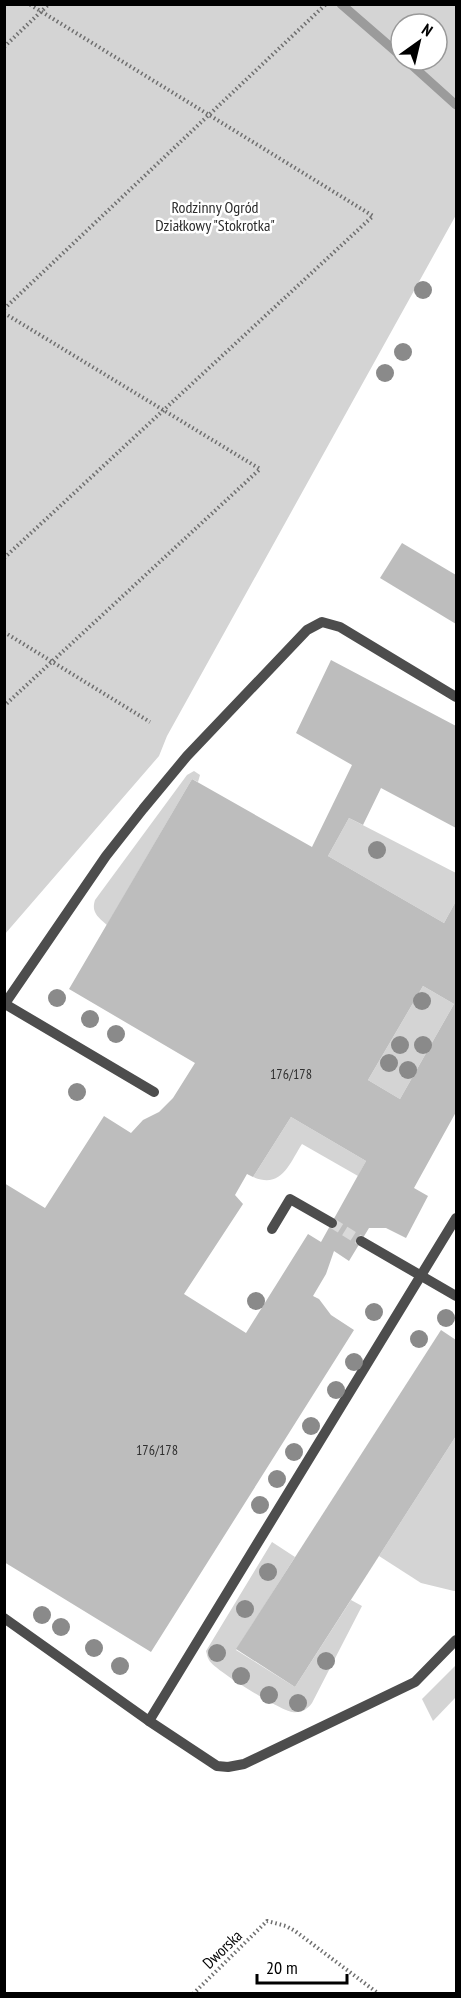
<svg xmlns="http://www.w3.org/2000/svg" width="461" height="1998" font-family="'PT Sans Narrow',sans-serif">
	<style>
		.green { fill: #d4d4d4; fill-rule: evenodd }
		.lines { fill: none; stroke-linecap: round; stroke-linejoin: round }
		.stream { stroke: #9b9b9b; stroke-width: 9 }
		.building { fill: #bdbdbd; fill-rule: evenodd }
		.minor-tunnel { stroke: #d9d9d9; stroke-width: 10; stroke-dasharray: 10 5; stroke-linecap: butt }
		.path { stroke: #6f6f6f; stroke-width: 4; stroke-dasharray: 1.5 3; stroke-linecap: butt }
		.minor { stroke: #4d4d4d; stroke-width: 10 }
		.tree { fill: #8a8a8a }
		.labels { text-anchor: middle; stroke-width: 5; stroke-linejoin: round; paint-order: stroke }
		.number-label { font-size: 14px; fill: #2f2f2f }
		.park-label { font-size: 16px; fill: #2b2b2b; stroke: #fff }
		.street-label { font-size: 16px; fill: #000; stroke: #fff }
	</style>
	<rect width="100%" height="100%" fill="#fff"/>
	<g class="green">
		<path d="M5,4L456,5V215L167,736L159,756L5,934ZM401,24H437V60H401Z"/>
		<path d="M194,771L200,775L198,782L192,779L107,925C98,917 91,912 95,900L187,775Z"/>
		<polygon points="349,818 456,873 456,901 444,923 328,856"/>
		<polygon points="423,986 454,1004 400,1099 368,1080"/>
		<path d="M291,1117L366,1161L358,1176L302,1144C289,1164 282,1189 253,1177Z"/>
		<polygon points="456,1436 456,1591 454,1591 421,1583 379,1556"/>
		<path d="M272,1542L295,1557L236,1650L295,1687L351,1600L362,1606L312,1703C307,1710 301,1713 292,1712C280,1710 214,1670 209,1660C207,1657 207,1654 206,1651Z"/>
		<polygon points="456,1665 456,1697 433,1721 422,1699"/>
	</g>
	<g class="lines">
		<g class="stream">
			<polyline points="341,4 401,56"/>
			<polyline points="406,60 456,105"/>
		</g>
	</g>
	<g class="building">
		<polygon points="402,543 456,575 456,624 380,578"/>
		<path d="M331,660L456,726V828L381,788L363,825L349,818L328,856L444,923L456,901V1112L414,1188L428,1196L406,1238L386,1228H369L349,1261L334,1251L326,1274L313,1296L319,1299L331,1315L354,1330L151,1652L4,1562V1183L45,1208L104,1116L131,1133L143,1120L159,1112L173,1098L195,1063L69,989L192,779L312,847L352,765L296,733ZM423,986L454,1004L400,1099L368,1080ZM291,1117L366,1161L321,1242L308,1234L246,1333L184,1294L243,1204L235,1195L247,1174L253,1177Z"/>
		<polygon points="441,1330 456,1340 456,1436 295,1687 236,1649"/>
	</g>
	<g class="lines">
		<polyline class="minor-tunnel" points="332,1223 361,1241"/>
		<g class="path">
			<polyline points="4,47 49,4"/>
			<polyline points="4,309 326,4"/>
			<polyline points="4,313 260,469 4,706"/>
			<polyline points="4,558 373,216 29,4"/>
			<polyline points="4,632 150,722"/>
			<polyline points="193,1994 267,1921 286,1926 295,1931 379,1994"/>
		</g>
		<g class="minor">
			<polyline points="5,1004 154,1092"/>
			<polyline points="4,1005 106,856 143,809 187,756 307,630 322,622 340,627 456,697"/>
			<polyline points="272,1229 290,1199 332,1223"/>
			<polyline points="361,1241 456,1296"/>
			<polyline points="4,1618 149,1721 456,1218"/>
			<polyline points="149,1721 217,1766 228,1767 244,1764 415,1682 456,1640"/>
		</g>
	</g>
	<g class="tree">
		<circle cx="423" cy="290" r="9"/>
		<circle cx="403" cy="352" r="9"/>
		<circle cx="385" cy="373" r="9"/>
		<circle cx="377" cy="850" r="9"/>
		<circle cx="57" cy="998" r="9"/>
		<circle cx="422" cy="1001" r="9"/>
		<circle cx="90" cy="1019" r="9"/>
		<circle cx="116" cy="1034" r="9"/>
		<circle cx="400" cy="1045" r="9"/>
		<circle cx="423" cy="1045" r="9"/>
		<circle cx="389" cy="1063" r="9"/>
		<circle cx="408" cy="1070" r="9"/>
		<circle cx="77" cy="1092" r="9"/>
		<circle cx="256" cy="1301" r="9"/>
		<circle cx="374" cy="1312" r="9"/>
		<circle cx="446" cy="1318" r="9"/>
		<circle cx="419" cy="1339" r="9"/>
		<circle cx="354" cy="1362" r="9"/>
		<circle cx="336" cy="1390" r="9"/>
		<circle cx="311" cy="1426" r="9"/>
		<circle cx="294" cy="1452" r="9"/>
		<circle cx="277" cy="1479" r="9"/>
		<circle cx="260" cy="1505" r="9"/>
		<circle cx="268" cy="1572" r="9"/>
		<circle cx="245" cy="1609" r="9"/>
		<circle cx="42" cy="1615" r="9"/>
		<circle cx="61" cy="1627" r="9"/>
		<circle cx="94" cy="1648" r="9"/>
		<circle cx="217" cy="1653" r="9"/>
		<circle cx="326" cy="1661" r="9"/>
		<circle cx="120" cy="1666" r="9"/>
		<circle cx="241" cy="1676" r="9"/>
		<circle cx="269" cy="1695" r="9"/>
		<circle cx="298" cy="1703" r="9"/>
	</g>
	<g class="labels">
		<g class="number-label">
			<text x="291" y="1079">176/178</text>
			<text x="157" y="1455">176/178</text>
		</g>
		<g class="park-label">
			<text x="215" y="213">Rodzinny Ogród<tspan x="215" dy="18">Działkowy "Stokrotka"</tspan></text>
		</g>
		<g class="street-label">
			<text transform="translate(222 1949) rotate(-44)" y="6">Dworska</text>
		</g>
	</g>
	<rect width="461" height="1998" fill="none" stroke="#000000" stroke-width="12"/>
	<g transform="translate(419 42) rotate(34)"><circle r="28" fill="#ffffff" stroke="#999999" stroke-width="1.5"/>
	<path d="M0-4.5L10 22L0 15L-10 22Z" fill="#000000"/>
	<text y="-9" font-size="16" font-weight="bold" text-anchor="middle" fill="#000000">N</text>
	</g>
	<path d="M257 1974v9h90v-9" fill="none" stroke="#000000" stroke-width="3"/>
	<text x="266" y="1974" font-size="18" fill="#000000" stroke="#ffffff" stroke-width="4.5" paint-order="stroke">20 m</text>
</svg>
